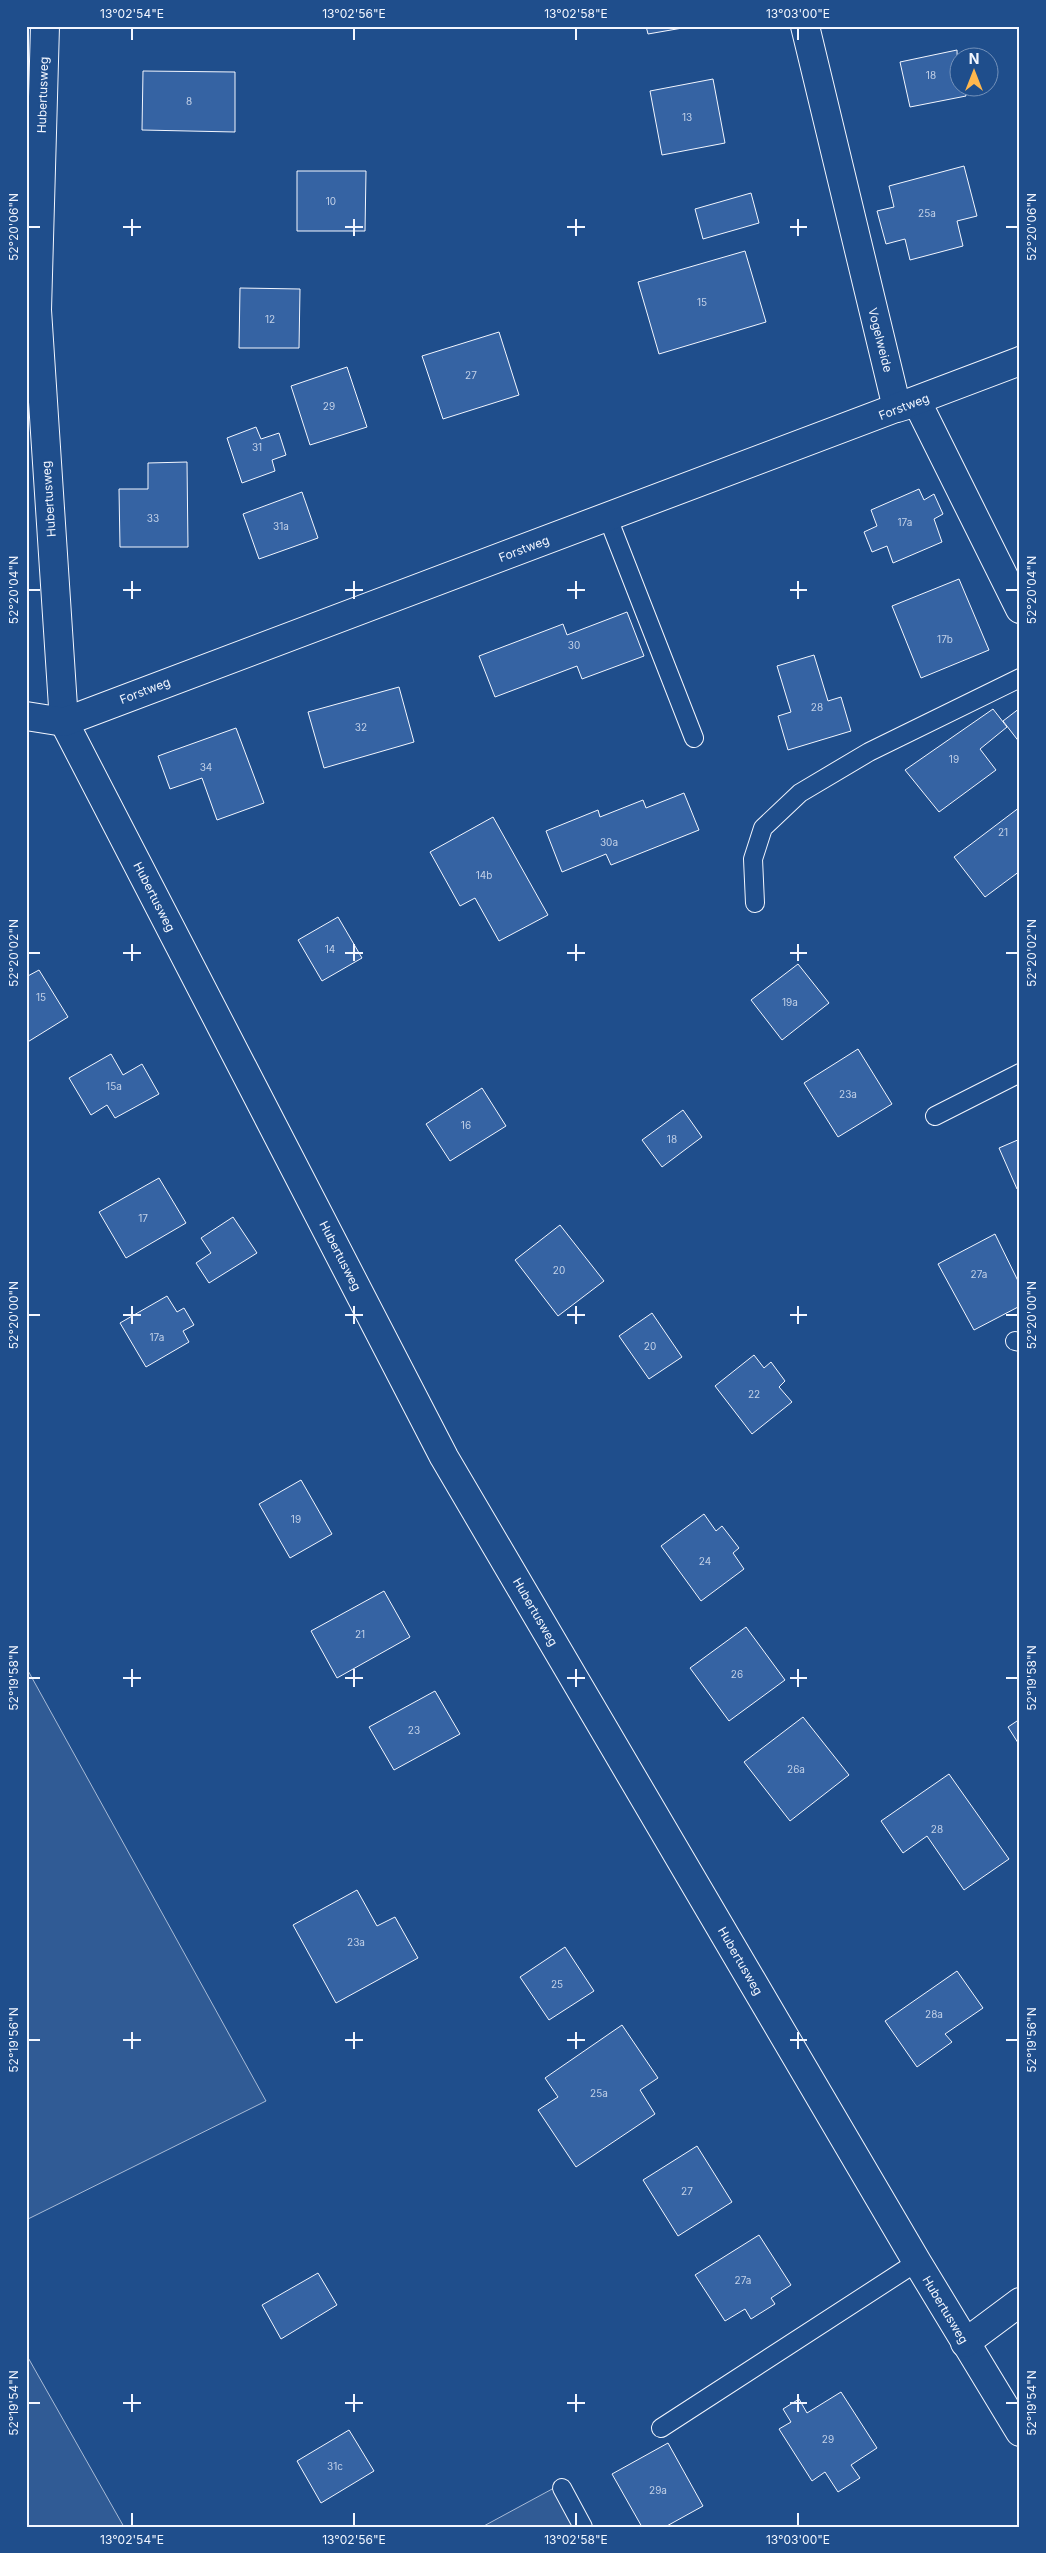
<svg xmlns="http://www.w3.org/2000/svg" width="1046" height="2553" font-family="Inter,sans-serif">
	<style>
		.built { fill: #305b95; stroke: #a8bbd7 }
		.building { fill: #3563a3; stroke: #f2f6ff }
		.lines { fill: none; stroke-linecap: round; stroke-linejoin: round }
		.service-casing { stroke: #f2f6ff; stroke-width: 20 }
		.minor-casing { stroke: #f2f6ff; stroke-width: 30 }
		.service { stroke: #1f4e8c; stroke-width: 18 }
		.minor { stroke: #1f4e8c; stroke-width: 28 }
		.ticks { fill: none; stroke: #f2f6ff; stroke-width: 2 }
		.labels { text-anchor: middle; stroke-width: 4; stroke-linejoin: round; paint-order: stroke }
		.number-label { font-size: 10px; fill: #c3d1e8 }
		.street-label { font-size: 12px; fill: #f2f6ff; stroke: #1f4e8c }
		.neatline { fill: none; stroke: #f2f6ff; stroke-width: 2 }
		.ticks-label { font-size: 12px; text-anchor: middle; fill: #f2f6ff }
	</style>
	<rect width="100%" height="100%" fill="#1f4e8c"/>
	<g class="built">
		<polygon points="26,1667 266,2101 26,2220"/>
		<polygon points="26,2354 124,2527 26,2527"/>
		<polygon points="554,2488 576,2527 482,2527"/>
	</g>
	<g class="building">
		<polygon points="646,26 694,26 648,34"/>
		<polygon points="957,50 958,88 964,88 966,96 910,107 900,62"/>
		<polygon points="143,71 235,72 235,132 142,130"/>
		<polygon points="713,79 725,143 662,155 650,91"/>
		<polygon points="964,166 977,216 957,221 963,246 910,260 905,239 886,244 877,211 894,207 889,186"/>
		<polygon points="297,171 366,171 365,231 297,231"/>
		<polygon points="751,193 759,223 703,239 695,209"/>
		<polygon points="745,251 766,322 659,354 638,282"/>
		<polygon points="240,288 300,289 299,348 239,348"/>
		<polygon points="499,332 519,395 443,419 422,356"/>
		<polygon points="347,367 367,427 310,445 291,386"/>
		<polygon points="256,427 261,439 279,433 286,455 272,460 275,471 242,483 227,438"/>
		<polygon points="187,462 188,547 120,547 119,489 148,489 148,463"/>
		<polygon points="919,489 924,500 934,494 943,514 934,519 942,542 893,563 887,546 872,552 864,532 877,526 871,510"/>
		<polygon points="302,492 318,538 259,559 243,514"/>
		<polygon points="959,579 989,650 921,678 892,606"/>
		<polygon points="627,612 644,656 582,679 577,666 495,697 479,656 563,624 567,635"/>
		<polygon points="814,655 828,701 841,697 851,731 788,750 778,716 791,712 777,666"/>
		<polygon points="399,687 414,742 324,768 308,712"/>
		<polygon points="1020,708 1020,743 1003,721"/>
		<polygon points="993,709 1007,727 980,749 996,770 939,812 905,770"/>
		<polygon points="236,728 264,803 217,820 202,778 170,789 158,756"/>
		<polygon points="684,793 699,830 611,865 606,854 562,872 546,831 598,810 600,817 643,800 646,808"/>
		<polygon points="1020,807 1020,871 985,897 954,857"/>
		<polygon points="493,817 548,915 499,941 475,898 460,906 430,852"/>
		<polygon points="338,917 362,958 322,981 298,940"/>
		<polygon points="798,964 829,1003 782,1040 751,1000"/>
		<polygon points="39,970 68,1017 26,1043 26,977"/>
		<polygon points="858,1049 892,1104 838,1137 804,1083"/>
		<polygon points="111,1054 123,1075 142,1064 159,1094 115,1118 107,1105 91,1115 69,1078"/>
		<polygon points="482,1088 506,1126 450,1161 426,1124"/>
		<polygon points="683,1110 702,1137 662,1167 642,1140"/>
		<polygon points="1020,1139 1020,1188 1017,1189 999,1148"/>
		<polygon points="159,1178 186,1223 126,1258 99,1212"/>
		<polygon points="233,1217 257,1253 209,1283 196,1263 211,1253 201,1238"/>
		<polygon points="560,1225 604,1281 558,1316 515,1260"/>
		<polygon points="995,1234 1020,1285 1020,1306 974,1330 938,1264"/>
		<polygon points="167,1296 177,1312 184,1308 194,1325 183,1331 189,1342 146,1367 120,1323"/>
		<polygon points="652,1313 682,1357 649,1379 619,1336"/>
		<polygon points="754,1355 764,1368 771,1362 785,1381 779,1387 792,1402 752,1434 715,1386"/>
		<polygon points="301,1480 332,1534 290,1558 259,1504"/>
		<polygon points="704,1514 716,1531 722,1526 739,1548 733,1553 744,1569 701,1601 661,1546"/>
		<polygon points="384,1591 410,1637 337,1678 311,1631"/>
		<polygon points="746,1627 785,1680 729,1721 690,1668"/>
		<polygon points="435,1691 460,1734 394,1770 369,1727"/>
		<polygon points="803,1717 849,1775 790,1821 744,1762"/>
		<polygon points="1020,1719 1020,1746 1008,1727"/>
		<polygon points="949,1774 1009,1859 964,1890 927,1836 903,1853 881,1821"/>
		<polygon points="357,1890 377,1926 395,1917 418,1958 336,2003 293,1925"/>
		<polygon points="565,1947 594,1991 549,2020 520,1977"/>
		<polygon points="957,1971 983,2008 945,2034 952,2042 917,2067 885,2021"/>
		<polygon points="622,2025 658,2078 640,2090 655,2114 576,2167 538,2110 558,2097 545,2078"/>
		<polygon points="697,2146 732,2202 678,2236 643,2180"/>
		<polygon points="759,2235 791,2285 771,2298 775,2304 751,2319 745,2309 725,2321 695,2275"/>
		<polygon points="318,2273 337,2305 281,2339 262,2305"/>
		<polygon points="841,2392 877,2448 851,2465 860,2478 838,2492 825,2472 812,2481 779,2429 791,2422 783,2409 799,2399 807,2413"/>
		<polygon points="349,2430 374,2471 321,2503 297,2461"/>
		<polygon points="668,2443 703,2506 665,2527 642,2527 612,2474"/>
	</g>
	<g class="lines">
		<g class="service-casing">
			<g id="service">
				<polyline points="608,518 694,738"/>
				<polyline points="755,903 753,859 763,828 800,793 869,752 1020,678"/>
				<polyline points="935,1116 1020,1073"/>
				<polyline points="1015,1341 1020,1342"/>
				<polyline points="661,2428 917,2262"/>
				<polyline points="562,2488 583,2527"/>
			</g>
		</g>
		<g class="minor-casing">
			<g id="minor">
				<polyline points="45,26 37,310 64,722 444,1457 917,2262 1020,2432"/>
				<polyline points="805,26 897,408 917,402 1020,609"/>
				<polyline points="26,716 64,722 1020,361"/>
				<polyline points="965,2343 1020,2302"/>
			</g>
		</g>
		<use href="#service" class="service"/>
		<use href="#minor" class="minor"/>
	</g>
	<path class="ticks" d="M132,28V40M354,28V40M576,28V40M798,28V40M132,219V236M354,219V236M576,219V236M798,219V236M28,227H40M123,227H141M345,227H363M567,227H585M790,227H807M1006,227H1018M132,581V599M354,581V599M576,581V599M798,581V599M28,590H40M123,590H141M345,590H363M567,590H585M790,590H807M1006,590H1018M132,944V961M354,944V961M576,944V961M798,944V961M28,953H40M123,953H141M345,953H363M567,953H585M790,953H807M1006,953H1018M132,1306V1324M354,1306V1324M576,1306V1324M798,1306V1324M28,1315H40M123,1315H141M345,1315H363M567,1315H585M790,1315H807M1006,1315H1018M132,1669V1687M354,1669V1687M576,1669V1687M798,1669V1687M28,1678H40M123,1678H141M345,1678H363M567,1678H585M790,1678H807M1006,1678H1018M132,2032V2049M354,2032V2049M576,2032V2049M798,2032V2049M28,2040H40M123,2040H141M345,2040H363M567,2040H585M790,2040H807M1006,2040H1018M132,2394V2412M354,2394V2412M576,2394V2412M798,2394V2412M28,2403H40M123,2403H141M345,2403H363M567,2403H585M790,2403H807M1006,2403H1018M132,2513V2526M354,2513V2526M576,2513V2526M798,2513V2526"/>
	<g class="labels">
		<g class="number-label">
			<text x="931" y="79">18</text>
			<text x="189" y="105">8</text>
			<text x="687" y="121">13</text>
			<text x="331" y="205">10</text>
			<text x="927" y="217">25a</text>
			<text x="702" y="306">15</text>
			<text x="270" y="323">12</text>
			<text x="471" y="379">27</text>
			<text x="329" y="410">29</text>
			<text x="257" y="451">31</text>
			<text x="153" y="522">33</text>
			<text x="905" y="526">17a</text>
			<text x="281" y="530">31a</text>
			<text x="945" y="643">17b</text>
			<text x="574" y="649">30</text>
			<text x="817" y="711">28</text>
			<text x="361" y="731">32</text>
			<text x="954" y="763">19</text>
			<text x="206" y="771">34</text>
			<text x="1003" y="836">21</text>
			<text x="609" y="846">30a</text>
			<text x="484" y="879">14b</text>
			<text x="330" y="953">14</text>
			<text x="41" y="1001">15</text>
			<text x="790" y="1006">19a</text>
			<text x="114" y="1090">15a</text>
			<text x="848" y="1098">23a</text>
			<text x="466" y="1129">16</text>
			<text x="672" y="1143">18</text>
			<text x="143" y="1222">17</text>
			<text x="559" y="1274">20</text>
			<text x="979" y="1278">27a</text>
			<text x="157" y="1341">17a</text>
			<text x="650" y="1350">20</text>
			<text x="754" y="1398">22</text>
			<text x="296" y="1523">19</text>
			<text x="705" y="1565">24</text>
			<text x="360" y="1638">21</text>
			<text x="737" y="1678">26</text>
			<text x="414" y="1734">23</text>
			<text x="796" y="1773">26a</text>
			<text x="937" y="1833">28</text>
			<text x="356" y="1946">23a</text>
			<text x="557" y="1988">25</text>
			<text x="934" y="2018">28a</text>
			<text x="599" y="2097">25a</text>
			<text x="687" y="2195">27</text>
			<text x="743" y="2284">27a</text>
			<text x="828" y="2443">29</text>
			<text x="335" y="2470">31c</text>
			<text x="658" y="2494">29a</text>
		</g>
		<g class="street-label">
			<text transform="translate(43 95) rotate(-88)" y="4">Hubertusweg</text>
			<text transform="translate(880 340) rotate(76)" y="4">Vogelweide</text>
			<text transform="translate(904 407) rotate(-21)" y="4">Forstweg</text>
			<text transform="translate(49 499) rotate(-94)" y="4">Hubertusweg</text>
			<text transform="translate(524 549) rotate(-21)" y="4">Forstweg</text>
			<text transform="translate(145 691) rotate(-21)" y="4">Forstweg</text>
			<text transform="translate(154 897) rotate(63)" y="4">Hubertusweg</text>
			<text transform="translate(340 1256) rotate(63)" y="4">Hubertusweg</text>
			<text transform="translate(535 1612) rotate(60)" y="4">Hubertusweg</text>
			<text transform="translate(740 1961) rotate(60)" y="4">Hubertusweg</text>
			<text transform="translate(945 2310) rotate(59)" y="4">Hubertusweg</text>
		</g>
	</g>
	<rect width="1046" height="2553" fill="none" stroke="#1f4e8c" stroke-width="55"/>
	<g transform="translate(974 72)"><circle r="24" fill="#1f4e8c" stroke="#7391ba"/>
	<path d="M0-4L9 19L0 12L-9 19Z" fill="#ffb74d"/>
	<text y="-8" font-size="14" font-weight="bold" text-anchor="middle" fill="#f2f6ff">N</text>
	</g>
	<rect x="28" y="28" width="990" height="2498" class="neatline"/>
	<g class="ticks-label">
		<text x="132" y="18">13°02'54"E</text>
		<text x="354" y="18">13°02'56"E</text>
		<text x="576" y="18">13°02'58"E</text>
		<text x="798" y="18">13°03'00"E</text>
		<text transform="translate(14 227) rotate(-90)" y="4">52°20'06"N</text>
		<text transform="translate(1032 227) rotate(-90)" y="4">52°20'06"N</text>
		<text transform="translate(14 590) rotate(-90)" y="4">52°20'04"N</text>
		<text transform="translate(1032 590) rotate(-90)" y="4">52°20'04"N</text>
		<text transform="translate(14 953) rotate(-90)" y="4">52°20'02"N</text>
		<text transform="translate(1032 953) rotate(-90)" y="4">52°20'02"N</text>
		<text transform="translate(14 1315) rotate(-90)" y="4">52°20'00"N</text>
		<text transform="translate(1032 1315) rotate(-90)" y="4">52°20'00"N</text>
		<text transform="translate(14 1678) rotate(-90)" y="4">52°19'58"N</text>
		<text transform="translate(1032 1678) rotate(-90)" y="4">52°19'58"N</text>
		<text transform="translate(14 2040) rotate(-90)" y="4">52°19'56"N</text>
		<text transform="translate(1032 2040) rotate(-90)" y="4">52°19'56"N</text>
		<text transform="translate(14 2403) rotate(-90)" y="4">52°19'54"N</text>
		<text transform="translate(1032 2403) rotate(-90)" y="4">52°19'54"N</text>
		<text x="132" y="2544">13°02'54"E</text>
		<text x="354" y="2544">13°02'56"E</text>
		<text x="576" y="2544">13°02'58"E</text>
		<text x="798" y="2544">13°03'00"E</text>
	</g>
</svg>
